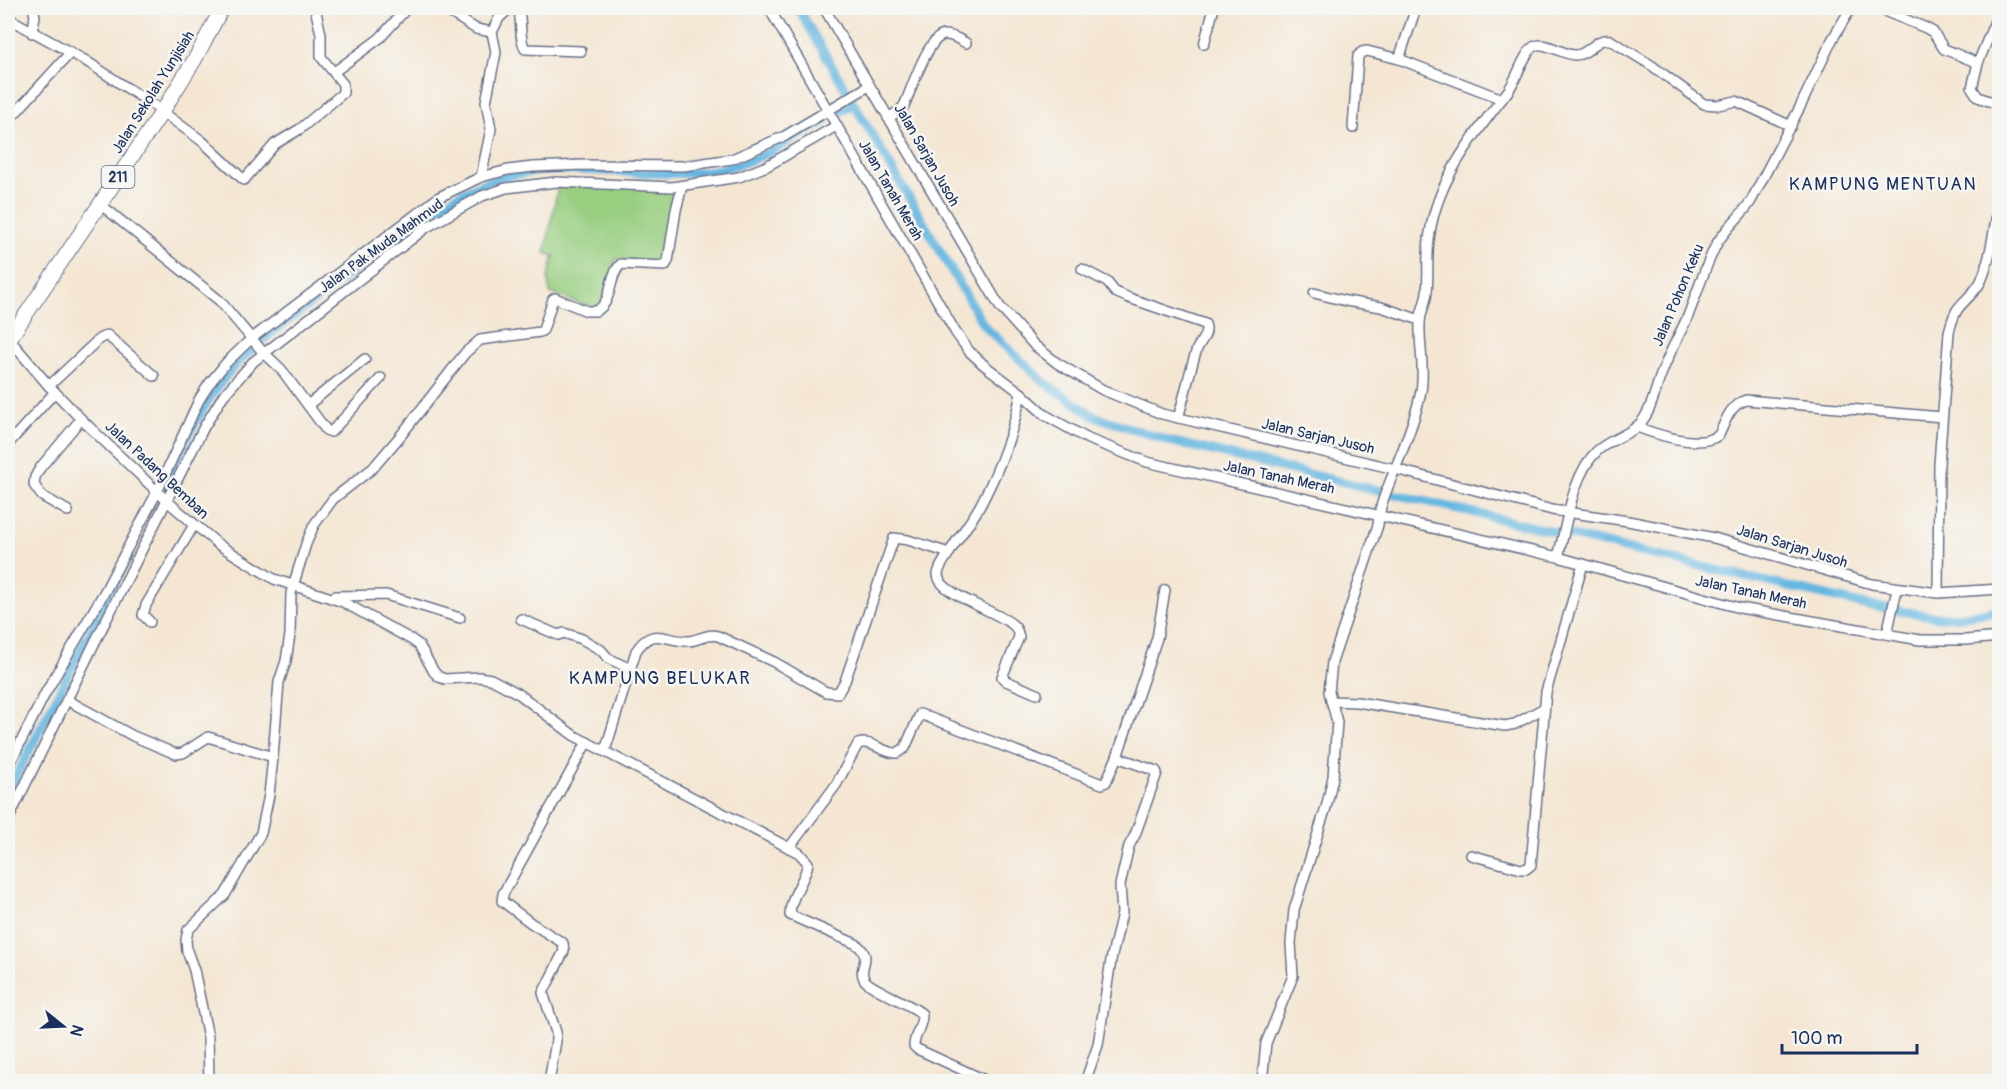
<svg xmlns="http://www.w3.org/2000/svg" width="2007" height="1089" font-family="Pangolin,sans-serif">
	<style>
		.green { fill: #98ce80; stroke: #5a7e6f; stroke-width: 1.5 }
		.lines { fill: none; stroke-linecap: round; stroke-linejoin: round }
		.canal { stroke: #65b7e1; stroke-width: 9 }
		.minor-casing { stroke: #676f87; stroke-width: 12 }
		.primary-casing { stroke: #676f87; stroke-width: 16 }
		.minor { stroke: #fff; stroke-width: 9 }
		.primary { stroke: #fff; stroke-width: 14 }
		.labels { text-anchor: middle; stroke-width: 5; stroke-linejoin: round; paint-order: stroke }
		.shield { fill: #f6f6f2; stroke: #5d6b8a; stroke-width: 1.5 }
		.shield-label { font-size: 14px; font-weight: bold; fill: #1b2f5e }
		.street-label { font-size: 15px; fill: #1b2f5e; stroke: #f6f6f2 }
		.quarter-label { font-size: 18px; letter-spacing: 1.5px; fill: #1b2f5e; stroke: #f6f6f2 }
	</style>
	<rect width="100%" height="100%" fill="#f6f6f2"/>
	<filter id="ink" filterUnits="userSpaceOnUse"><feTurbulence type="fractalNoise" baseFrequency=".0167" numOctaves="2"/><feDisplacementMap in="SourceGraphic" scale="12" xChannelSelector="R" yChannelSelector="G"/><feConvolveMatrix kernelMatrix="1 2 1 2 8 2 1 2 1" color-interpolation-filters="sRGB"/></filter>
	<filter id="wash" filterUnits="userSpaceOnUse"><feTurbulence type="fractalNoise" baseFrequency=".008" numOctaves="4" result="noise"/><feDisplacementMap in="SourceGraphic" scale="24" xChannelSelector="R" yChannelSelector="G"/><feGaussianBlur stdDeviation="1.35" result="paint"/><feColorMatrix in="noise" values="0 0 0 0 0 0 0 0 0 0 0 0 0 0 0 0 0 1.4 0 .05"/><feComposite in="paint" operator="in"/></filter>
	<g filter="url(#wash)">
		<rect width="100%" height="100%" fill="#f4e6d3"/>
		<polygon class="green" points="559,182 676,187 664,262 661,263 616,259 602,302 593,308 550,293 548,278 554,256 545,253"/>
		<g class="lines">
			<g class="canal">
				<polyline points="798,8 984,326 1044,382 1094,416 1169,441 1870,606 1939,617 1964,616 2000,610"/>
				<polyline points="842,111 854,104"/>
				<path d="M165,484C183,448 199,409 225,377C253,343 293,318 328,290C356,269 383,248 411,227C430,214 448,200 468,190C488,180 510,174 533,172C601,164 674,185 740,164C771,154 798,136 825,121"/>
				<polyline points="8,792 129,555"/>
			</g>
		</g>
	</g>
	<g filter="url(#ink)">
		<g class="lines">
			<g class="minor-casing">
				<g id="minor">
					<polyline points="443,8 476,29 492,32"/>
					<path d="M518,8C523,21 518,37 525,49L581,51"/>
					<polyline points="769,8 956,333 969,351 984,365 1021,393 1045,415 1088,439 1147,462 1558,557 1740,608 1920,640 1966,640 2000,637"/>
					<polyline points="824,8 1000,307 1034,345 1057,363 1103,390 1162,414 1395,469 1552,510 1628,521 1714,538 1872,584 1938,593 2000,589"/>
					<polyline points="1416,8 1399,59 1502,99"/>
					<polyline points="1877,8 1926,28 1933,32 1944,49 1978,63"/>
					<polyline points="2000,9 1978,63 1972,88 1978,97 2000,105"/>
					<polyline points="8,18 86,61 153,105 202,141 244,180 275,144 300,129 343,93 343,84 321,57 321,34 315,8"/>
					<polyline points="32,33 35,16 33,8"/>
					<polyline points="1204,44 1214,8"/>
					<polyline points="334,72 380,38 407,8"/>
					<path d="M888,118L899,111L904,106C911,91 927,38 944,35C952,34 960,40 966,43"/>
					<polyline points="8,119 9,120 71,52"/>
					<polyline points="1353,128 1358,56 1362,52 1367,51 1399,59"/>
					<polyline points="481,177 491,129 486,102 496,52 492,32 499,18 510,8"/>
					<polyline points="100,204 220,301 262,351 281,369 326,430 331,432 381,378"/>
					<path d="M1082,269L1107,282L1115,292L1129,298L1205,324C1209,334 1201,340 1197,349C1189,372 1185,396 1178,418"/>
					<polyline points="1314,293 1346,301 1381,307 1420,320"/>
					<path d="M9,339L49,386L81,419L167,501L219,545L274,579L343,602L412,640L419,645L434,672L439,677L445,679L479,677L491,679L519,694L573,735L799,853L808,863C805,881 790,896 790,915L856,944C875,959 857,965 864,979C870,989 910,1003 922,1014C923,1025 914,1035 914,1046L917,1049L989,1082"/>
					<polyline points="49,386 99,339 107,335 154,376"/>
					<polyline points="308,405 365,359"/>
					<path d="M1637,427C1658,435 1700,449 1719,435C1726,420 1730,405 1746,400L1942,417"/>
					<polyline points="8,444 55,392"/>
					<polyline points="68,511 42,496 34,485 35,477 40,468 81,419"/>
					<path d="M949,553C959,536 973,520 982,502C999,469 1014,430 1021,393"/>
					<path d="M1558,557C1567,524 1572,475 1597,451C1611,438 1635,434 1645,417C1654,403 1656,385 1663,370C1670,351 1680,334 1688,316C1697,293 1704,270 1715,247C1724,229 1740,218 1751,201L1800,107L1832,40L1851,8"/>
					<path d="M1938,593L1939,464L1949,332C1951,324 1953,317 1957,310C1965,299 1975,293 1981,281C1992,256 1994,225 2000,198"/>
					<polyline points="335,596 386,595 460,618"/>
					<polyline points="521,619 558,635 564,633 582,639 601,650 608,658 630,669"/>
					<polyline points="150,622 143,615 146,605 194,525"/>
					<polyline points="1887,634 1897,589"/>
					<polyline points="67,700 133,736 176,754 183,753 208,737 273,757"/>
					<polyline points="1331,701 1357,702 1505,726 1515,724 1544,708"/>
					<path d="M605,751L636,651C653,625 666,642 689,641C700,640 706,633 718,636L774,662L826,692L838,693L845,681L894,538L908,540L949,553C945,559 939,567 938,574C937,594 1000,612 1013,625C1017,628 1018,632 1019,637L1002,677L1006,681L1037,694"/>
					<polyline points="8,767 46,692 105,591 157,492 199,400 209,384 226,363 251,339 439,197 481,177 508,170 533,167 583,165 683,166 732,159 785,136 869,86"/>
					<polyline points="8,820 94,644 204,427 223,396 253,362 427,227 482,196 506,188 556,182 672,187 739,177 767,166 836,126"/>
					<path d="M789,848L836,785L858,744C871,739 884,754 897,753L905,748L920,714L1102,784L1106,782L1117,757L1157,638L1165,590"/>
					<polyline points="1471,855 1521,869 1526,869 1531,865 1546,692 1583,564"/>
					<path d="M209,1082L208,1037L194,970L187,951L186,940L188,930L225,895L261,833L269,795L273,757L279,682L286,661L290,635L291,593L306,544L314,525L333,499L373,468L402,434L465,353L480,340L540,332L543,330L553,299L555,298L587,311H596C614,302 607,277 621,264L665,266L668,261L676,210L682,186"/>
					<polyline points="549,1082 556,1041 556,1032 543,993 564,951 563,943 531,923 502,901 503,894 587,742"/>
					<polyline points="1085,1082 1098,1045 1111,960 1122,913 1120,885 1129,846 1135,835 1157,773 1156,771 1117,757"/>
					<path d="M1262,1082L1266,1043L1293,976L1291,943L1294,910L1327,804L1333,777L1337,722L1329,692L1332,662L1378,525C1379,505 1388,488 1395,469C1405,445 1416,417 1421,391C1425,369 1419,346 1420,323C1420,313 1426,303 1427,292C1429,273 1426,253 1430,233C1438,178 1475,134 1508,91C1516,81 1525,50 1535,46C1546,41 1563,55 1575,55C1590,55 1595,37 1610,40L1651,65L1704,104L1718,105L1736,101L1791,126"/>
				</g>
			</g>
			<g class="primary-casing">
				<polyline id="primary" points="8,341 162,112 195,59 222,8"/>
			</g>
			<use href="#minor" class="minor"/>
			<use href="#primary" class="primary"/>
		</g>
	</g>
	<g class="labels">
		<rect class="shield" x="101.5" y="166" width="33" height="22" rx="4.5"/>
		<g class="shield-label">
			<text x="118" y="182">211</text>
		</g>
		<g class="street-label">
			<text transform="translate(153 92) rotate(-58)" y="5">Jalan Sekolah Yunjisiah</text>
			<text transform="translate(927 155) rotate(60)" y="5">Jalan Sarjan Jusoh</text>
			<text transform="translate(891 190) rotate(60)" y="5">Jalan Tanah Merah</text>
			<text transform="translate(381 246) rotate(-36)" y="5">Jalan Pak Muda Mahmud</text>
			<text transform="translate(1678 295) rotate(-67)" y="5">Jalan Pohon Keku</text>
			<text transform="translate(1318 436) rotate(13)" y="5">Jalan Sarjan Jusoh</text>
			<text transform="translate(157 470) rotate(43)" y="5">Jalan Padang Bemban</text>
			<text transform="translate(1279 477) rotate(12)" y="5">Jalan Tanah Merah</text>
			<text transform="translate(1792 546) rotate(17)" y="5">Jalan Sarjan Jusoh</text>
			<text transform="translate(1751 592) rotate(12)" y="5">Jalan Tanah Merah</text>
		</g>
		<g class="quarter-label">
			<text x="1883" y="190">KAMPUNG MENTUAN</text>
			<text x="660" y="684">KAMPUNG BELUKAR</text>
		</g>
	</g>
	<rect width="2007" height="1089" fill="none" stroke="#f6f6f2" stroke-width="30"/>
	<g transform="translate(63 1026) rotate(108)" stroke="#f6f6f2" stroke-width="4.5" paint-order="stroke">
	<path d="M0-4.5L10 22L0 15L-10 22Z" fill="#1b2f5e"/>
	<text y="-9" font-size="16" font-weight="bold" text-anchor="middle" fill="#1b2f5e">N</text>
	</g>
	<path d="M1782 1044v9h135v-9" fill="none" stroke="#1b2f5e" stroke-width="3"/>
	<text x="1791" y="1044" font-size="18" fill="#1b2f5e" stroke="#f6f6f2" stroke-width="4.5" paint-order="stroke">100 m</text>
</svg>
